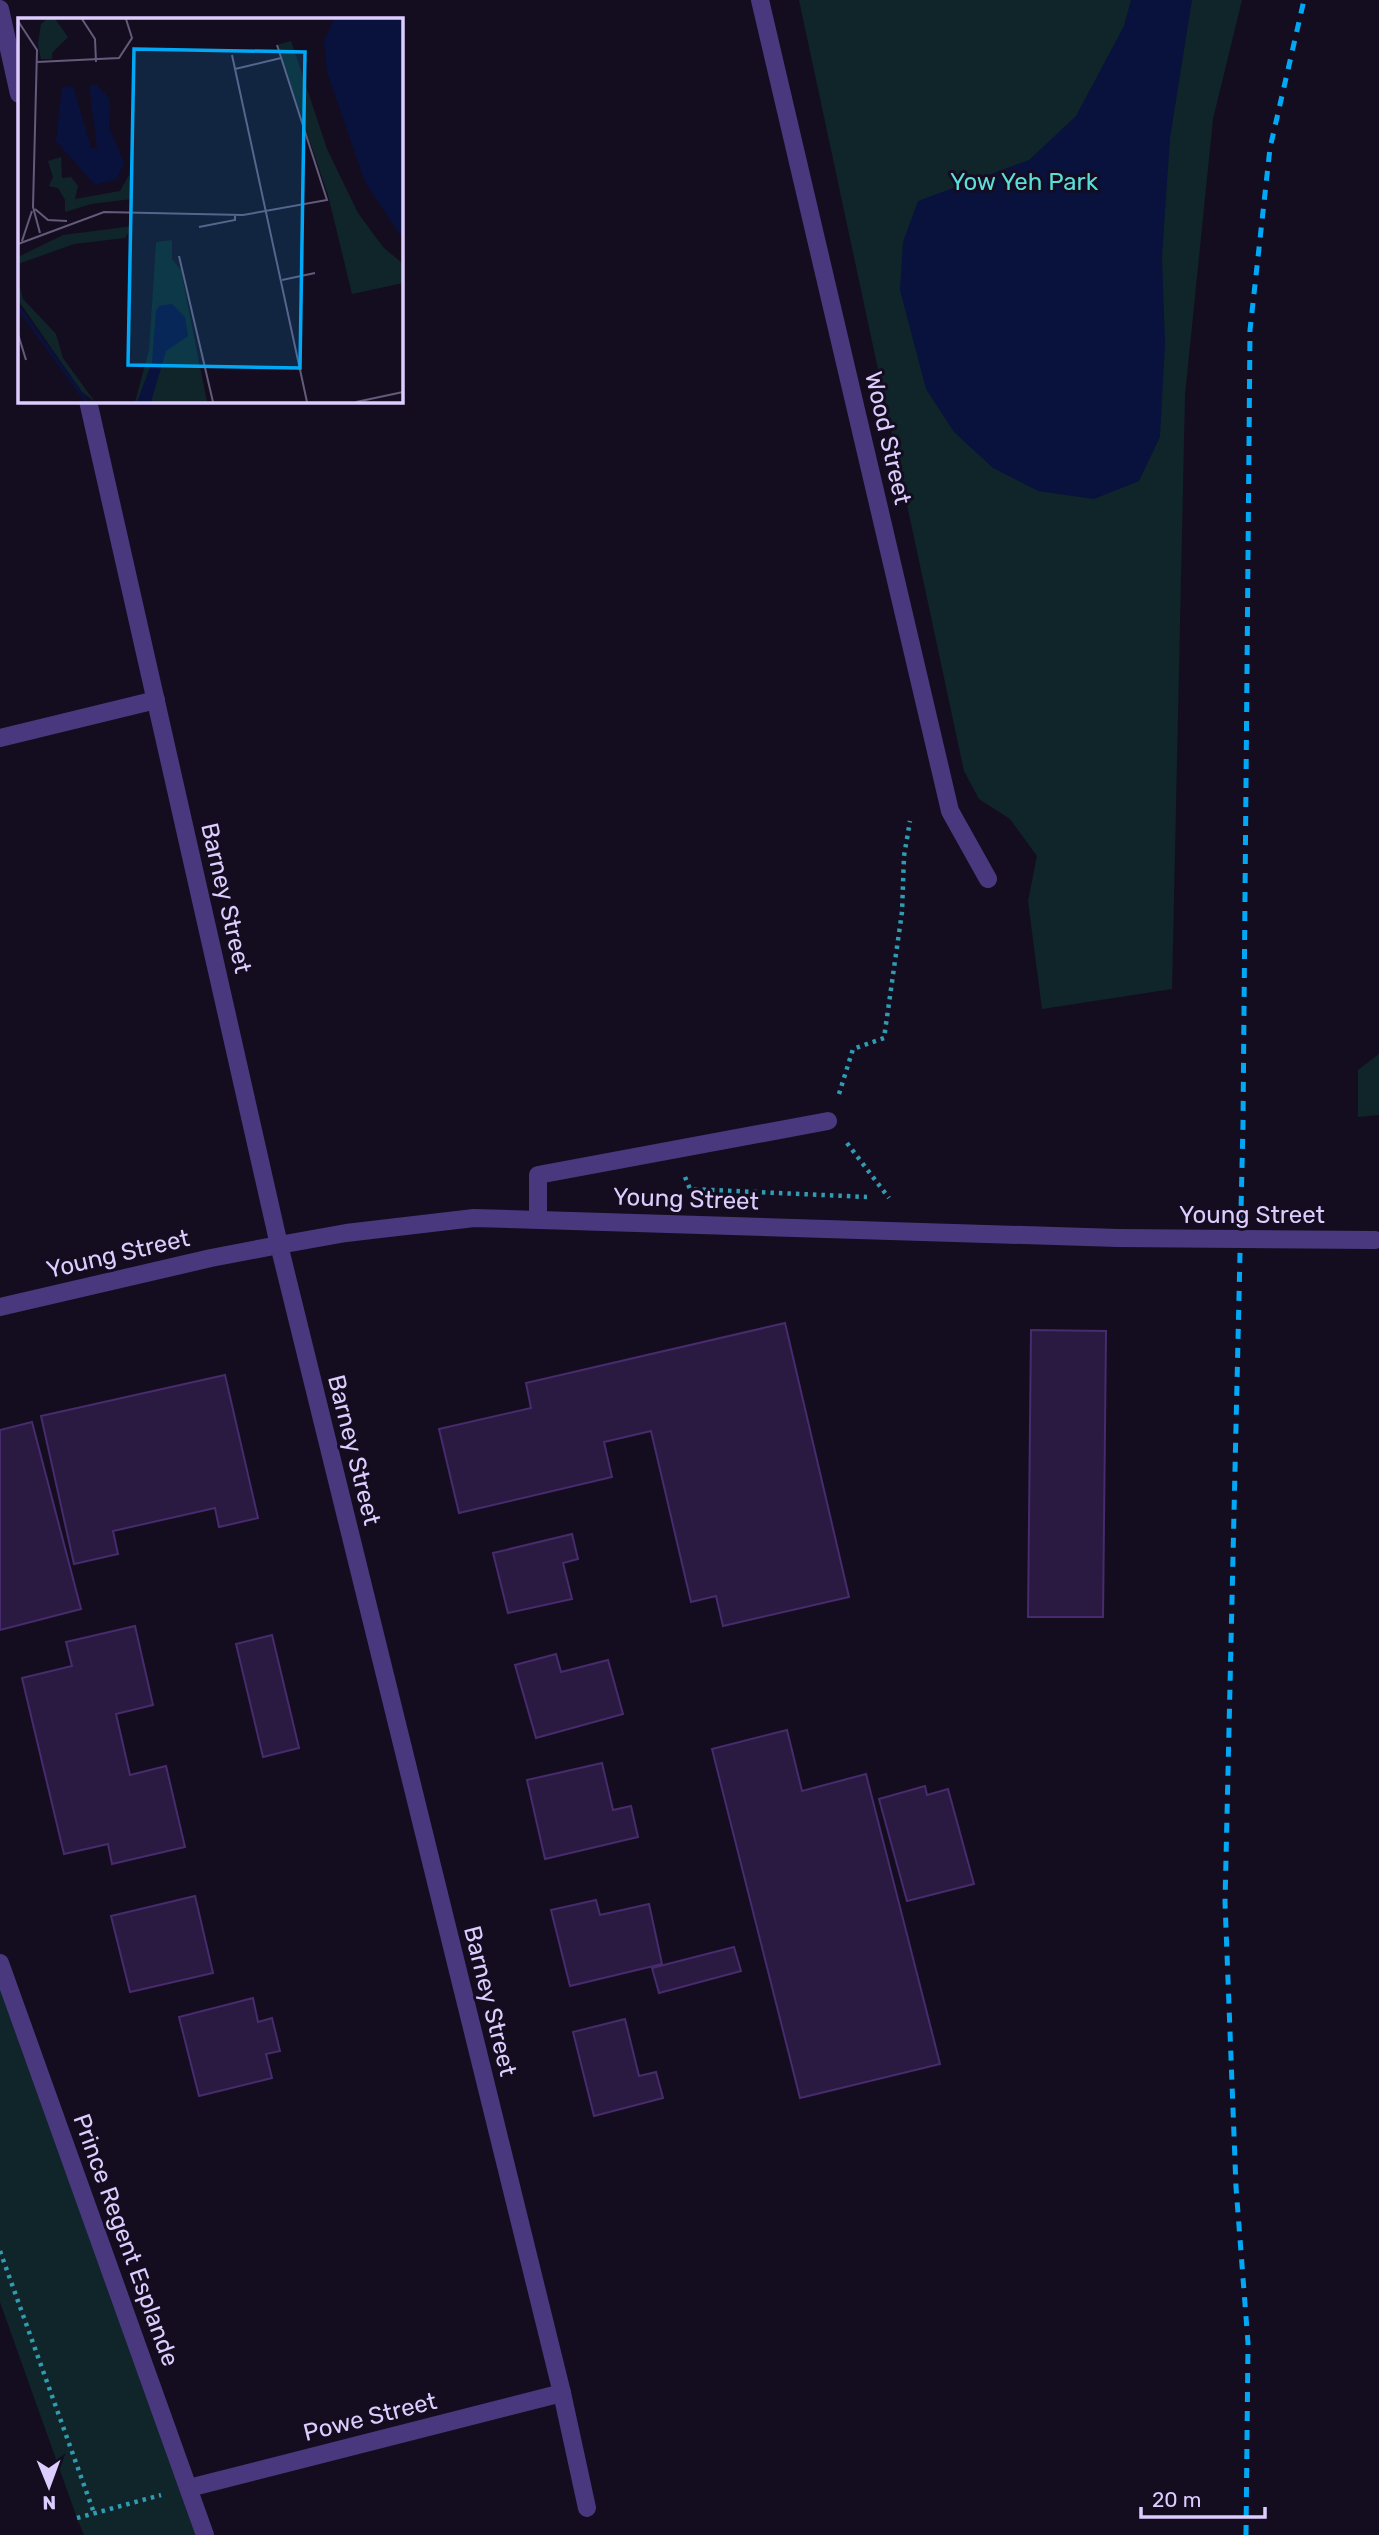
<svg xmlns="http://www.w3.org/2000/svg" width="1379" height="2535" font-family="Rubik,sans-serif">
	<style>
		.green { fill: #10252a }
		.water { fill: #09113d }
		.building { fill: #2a1941; stroke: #472b6d; stroke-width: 2 }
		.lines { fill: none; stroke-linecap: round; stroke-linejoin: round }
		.path { stroke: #2f9cb1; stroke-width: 4.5; stroke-dasharray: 3.5 5; stroke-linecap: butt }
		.service { stroke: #4a387f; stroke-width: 18 }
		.minor { stroke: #4a387f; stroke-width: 18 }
		.tertiary { stroke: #4a387f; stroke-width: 18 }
		.rail { stroke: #02a8f5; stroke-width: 5; stroke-dasharray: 10 9; stroke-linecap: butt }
		.tertiary-bridge { stroke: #4a387f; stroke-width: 18 }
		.labels { text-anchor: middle; stroke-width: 6; stroke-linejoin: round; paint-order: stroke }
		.park-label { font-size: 24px; fill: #5aded9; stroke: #140d20 }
		.street-label { font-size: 24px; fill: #ddcdff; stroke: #140d20 }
		.inset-river { fill: none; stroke: #09113d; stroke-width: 3.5 }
		.inset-road { fill: none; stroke: #645a79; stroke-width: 2 }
		.view { fill: #02a8f5; fill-opacity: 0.15; stroke: #02a8f5; stroke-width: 3.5 }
		.inset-edge { fill: none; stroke: #ddcdff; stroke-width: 3.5 }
	</style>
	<rect width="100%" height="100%" fill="#140d20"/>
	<g class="green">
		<polygon points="799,0 1242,0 1213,119 1185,395 1172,989 1042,1009 1028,901 1037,856 1010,819 979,799 964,771"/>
		<polygon points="1379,1054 1379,1115 1358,1117 1358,1070"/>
		<polygon points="0,1963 205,2535 84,2535 77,2518 0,2302"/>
	</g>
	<polygon class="water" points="1131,0 1192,0 1170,138 1162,257 1165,343 1160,437 1139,481 1094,499 1038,491 993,468 954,432 926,389 900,290 903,242 918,201 1029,160 1076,116 1124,26"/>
	<g class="building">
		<polygon points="785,1323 849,1597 723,1626 716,1596 691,1602 651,1431 604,1442 612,1477 459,1513 439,1429 531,1408 526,1383"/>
		<polygon points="1031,1330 1106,1331 1103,1617 1028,1617"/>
		<polygon points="225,1375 258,1518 219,1527 215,1508 113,1531 118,1554 74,1564 41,1416"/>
		<polygon points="32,1422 81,1609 0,1630 0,1430"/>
		<polygon points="572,1534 578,1559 563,1563 572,1599 508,1613 493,1553"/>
		<polygon points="135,1626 153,1705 116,1714 130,1775 166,1766 185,1847 112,1864 108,1844 64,1854 22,1678 72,1666 66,1642"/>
		<polygon points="272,1635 299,1748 263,1757 236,1644"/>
		<polygon points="556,1654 561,1672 608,1660 623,1714 536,1738 515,1665"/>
		<polygon points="787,1730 802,1791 866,1774 940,2064 800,2098 712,1749"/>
		<polygon points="602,1763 613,1810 631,1806 638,1837 545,1859 527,1780"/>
		<polygon points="925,1786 927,1795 948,1789 974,1884 907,1901 879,1799"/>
		<polygon points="195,1896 213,1973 130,1992 111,1916"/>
		<polygon points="596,1900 600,1915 649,1904 662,1964 570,1986 551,1910"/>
		<polygon points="734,1947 741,1971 659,1993 652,1968"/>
		<polygon points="253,1998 258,2022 272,2018 280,2051 266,2054 272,2078 199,2096 179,2017"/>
		<polygon points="625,2019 639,2076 656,2072 663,2098 594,2116 573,2032"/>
	</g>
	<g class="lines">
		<g class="path">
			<polyline points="839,1094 853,1049 884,1038 902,912 904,856 910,821"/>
			<polyline points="847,1143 889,1198"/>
			<polyline points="685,1177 690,1189 867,1197"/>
			<polyline points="0,2251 94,2513"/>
			<polyline points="77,2518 161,2495"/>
		</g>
		<polyline class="service" points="0,738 156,700"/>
		<g class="minor">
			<polyline points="760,0 950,811 988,879"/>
			<polyline points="0,9 19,94"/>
			<polyline points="88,401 279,1245 562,2393 587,2508"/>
			<polyline points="538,1219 538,1175 828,1121"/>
			<polyline points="0,1307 211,1258 279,1245"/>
			<polyline points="0,1963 205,2535"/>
			<polyline points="189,2488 562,2393"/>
		</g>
		<polyline class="tertiary" points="279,1245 346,1233 474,1218 1118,1238"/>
		<polyline class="rail" points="1246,2535 1248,2343 1236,2187 1225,1902 1243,1124 1250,330 1270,148 1304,0"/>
		<polyline class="tertiary-bridge" points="1118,1238 1375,1240"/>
	</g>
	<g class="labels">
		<g class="park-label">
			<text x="1024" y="190">Yow Yeh Park</text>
		</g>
		<g class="street-label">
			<text transform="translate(888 438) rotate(77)" y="8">Wood Street</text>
			<text transform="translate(226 898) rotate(77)" y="8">Barney Street</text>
			<text transform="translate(686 1199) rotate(2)" y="8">Young Street</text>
			<text x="1252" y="1223">Young Street</text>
			<text transform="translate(118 1254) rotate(-13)" y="8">Young Street</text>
			<text transform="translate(354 1450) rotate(76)" y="8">Barney Street</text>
			<text transform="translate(490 2001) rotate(76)" y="8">Barney Street</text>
			<text transform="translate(126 2240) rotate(70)" y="8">Prince Regent Esplande</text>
			<text transform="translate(370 2417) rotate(-14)" y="8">Powe Street</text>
		</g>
	</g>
	<g transform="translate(18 18)">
		<rect width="385" height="385" fill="#140d20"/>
		<path d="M29,1H37L50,19L34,35V41H23L20,26L23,6ZM273,23L309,131L340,195L365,229L385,246V265L334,276L310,177L259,27ZM43,139L44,160L53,159L60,168L57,181L102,173L111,157L114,181L73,186L47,194V182L40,170L31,168L35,159L30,143ZM115,208L107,220L56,226L0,246V239L45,217ZM154,222V241L163,252L189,384H117L131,332L138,224ZM0,263L5,281L38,316L45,340L77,384L64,374L0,282Z" fill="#10252a"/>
		<path d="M316,1H385V221L347,164L309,54L306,23ZM71,67H79L92,81L91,109L106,145L99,161L77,167L38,123L44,69L55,68L73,130L79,129ZM154,286L167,299L170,318L148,333L133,384H119L134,344L138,293L141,288Z" fill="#09113d"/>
		<path class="inset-river" d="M0,289L69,384"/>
		<path class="inset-road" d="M64,1L77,21L78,44M0,3L19,32L15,189L22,215M214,37L289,384M19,44L101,40L114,20L108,1M217,51L263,40M17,191L30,202L49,203M181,209L217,202V197M4,223L14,193M0,226L86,194L225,197L309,182L259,27M161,238L195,384M264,262L297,255M0,316L8,342M338,384L385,374"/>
		<path class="view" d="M116,31L287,34L282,350L110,347Z"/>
		<rect width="385" height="385" class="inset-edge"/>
	</g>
	<g transform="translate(49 2486) rotate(179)" stroke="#140d20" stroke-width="5" paint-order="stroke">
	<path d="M0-5L12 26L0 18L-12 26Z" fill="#ddcdff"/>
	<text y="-10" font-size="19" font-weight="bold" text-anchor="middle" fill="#ddcdff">N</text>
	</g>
	<path d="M1141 2507v10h124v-10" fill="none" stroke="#ddcdff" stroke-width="3.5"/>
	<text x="1152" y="2507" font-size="21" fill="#ddcdff" stroke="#140d20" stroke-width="5" paint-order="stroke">20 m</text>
</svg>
